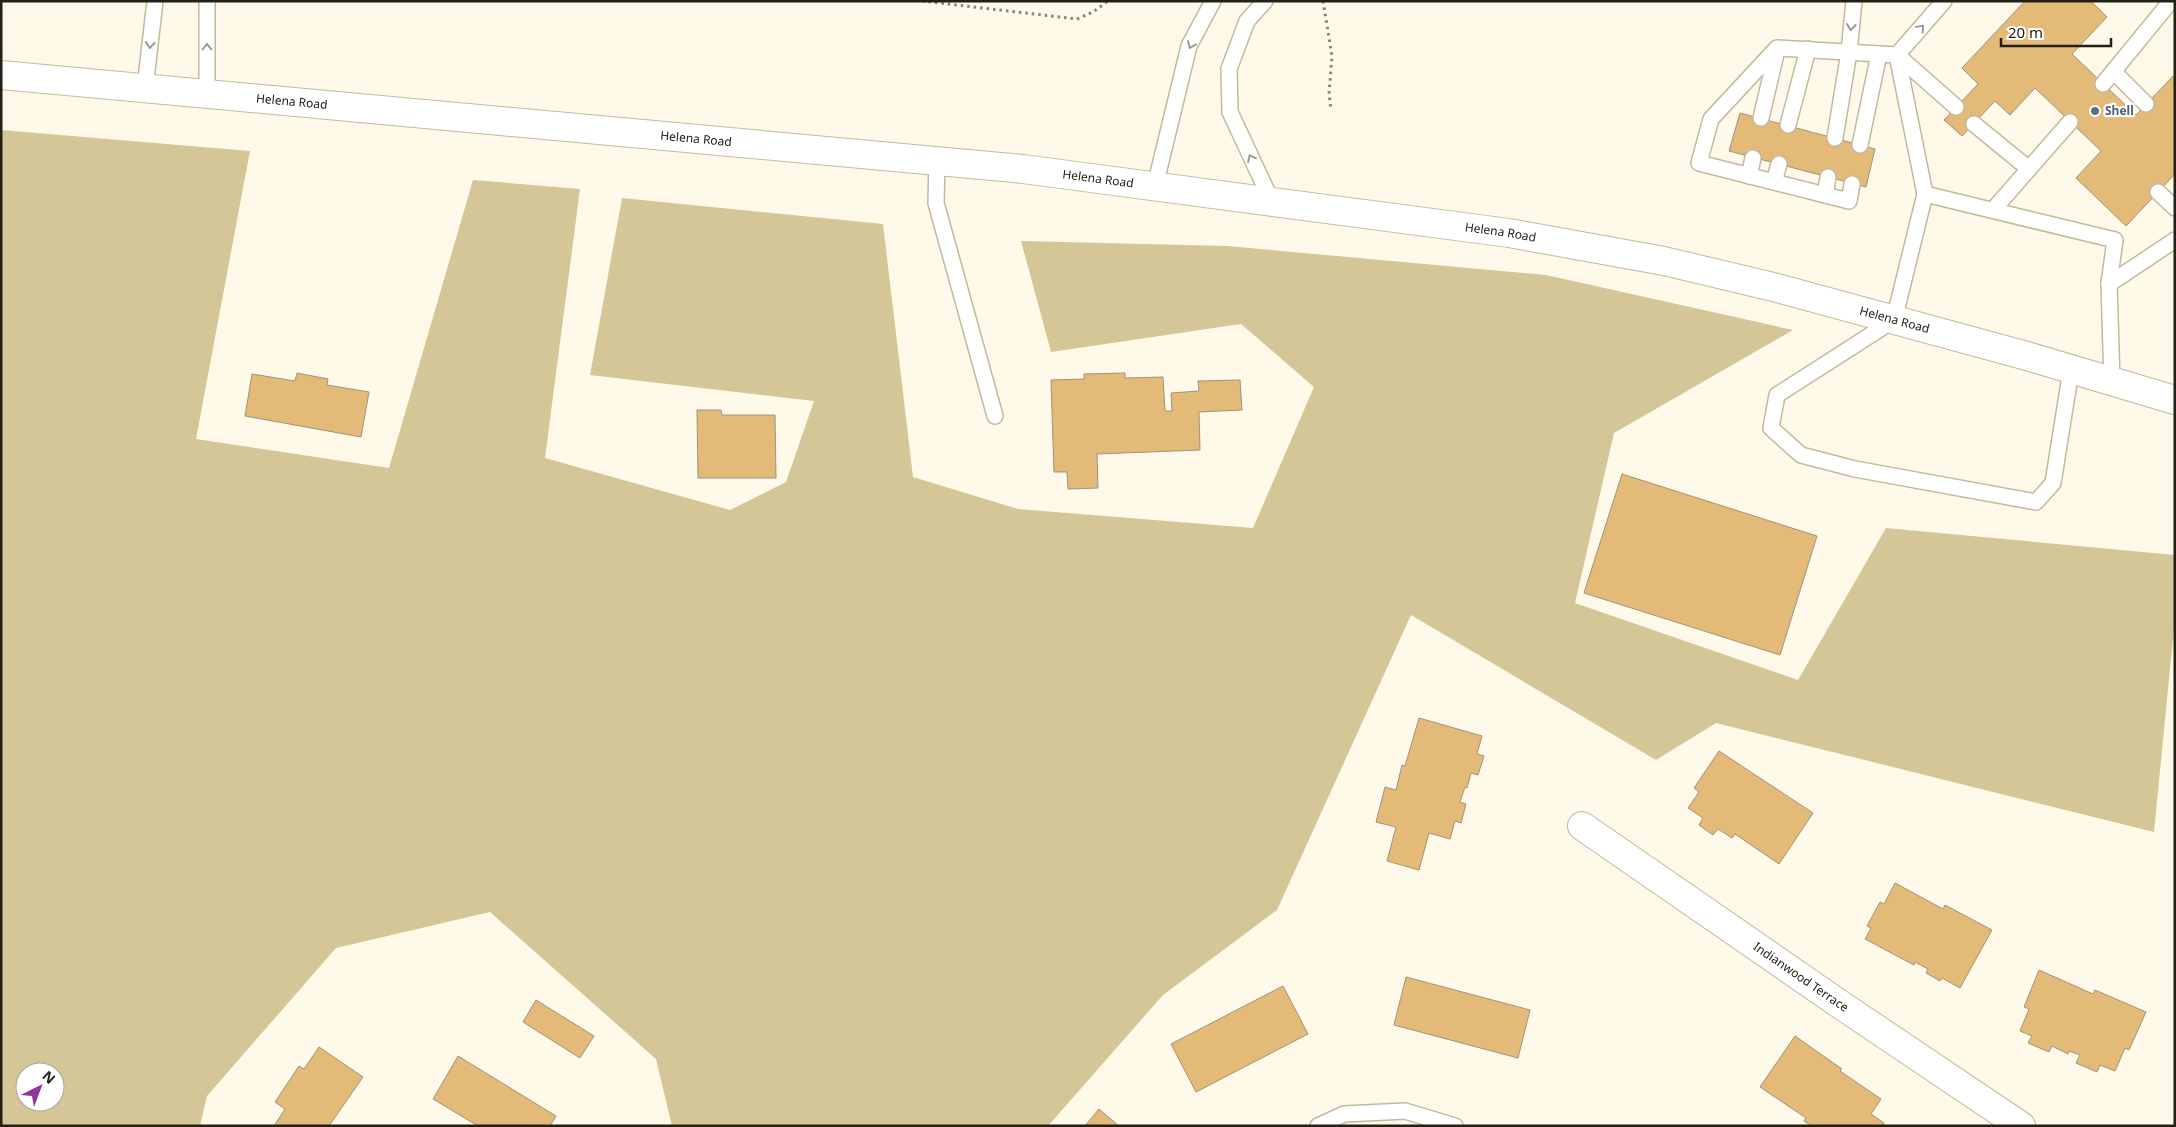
<svg xmlns="http://www.w3.org/2000/svg" width="2176" height="1127" font-family="'Noto Sans',sans-serif">
	<style>
		.green { fill: #d5c697; fill-rule: evenodd }
		.building { fill: #e4ba78; stroke: #a1927b }
		.lines { fill: none; stroke-linecap: round; stroke-linejoin: round }
		.service-casing { stroke: #c2b99f; stroke-width: 18 }
		.minor-casing { stroke: #c2b99f; stroke-width: 30 }
		.secondary-casing { stroke: #c2b99f; stroke-width: 30 }
		.path { stroke: #888477; stroke-width: 3; stroke-dasharray: 2.5 4; stroke-linecap: butt }
		.service { stroke: #fff; stroke-width: 15 }
		.minor { stroke: #fff; stroke-width: 28 }
		.secondary { stroke: #fff; stroke-width: 28 }
		.oneway { stroke: #9c9b96 }
		.service-dot { fill: #5c6f8a; stroke: #fff; stroke-width: 2 }
		.labels { text-anchor: middle; stroke-width: 4.5; stroke-linejoin: round; paint-order: stroke }
		.street-label { font-size: 12px; fill: #232016; stroke: #fff }
		.service-label { font-size: 12px; font-weight: bold; fill: #4e5e75; stroke: #fff; text-anchor: start }
	</style>
	<rect width="100%" height="100%" fill="#fff9e9"/>
	<path class="green" d="M1,130L250,151L196,439L389,468L473,180L580,189L545,458L730,510L786,482L814,401L590,375L622,198L883,224L913,477L1018,509L1253,528L1314,387L1241,324L1051,352L1021,241L1227,246L1546,275L1793,330L1614,433L1575,603L1798,680L1886,528L2175,555V618L2154,832L1716,723L1656,760L1411,615L1277,910L1163,995L1048,1126H672L656,1059L490,912L336,948L207,1096L200,1126H1ZM25,1072H55V1102H25Z"/>
	<g class="building">
		<polygon points="2025,1 2091,1 2107,17 2072,54 2136,115 2173,76 2175,78 2175,174 2126,226 2076,178 2101,151 2035,88 2010,115 1995,101 1962,136 1944,120 1978,84 1962,68"/>
		<polygon points="1740,113 1875,149 1866,187 1729,151"/>
		<polygon points="297,373 328,379 327,385 369,392 361,437 245,416 252,374 295,381"/>
		<polygon points="1125,373 1125,378 1163,377 1165,411 1172,411 1171,393 1199,391 1198,381 1240,380 1242,410 1199,412 1200,450 1097,454 1098,488 1068,489 1067,472 1054,472 1051,380 1084,379 1084,374"/>
		<polygon points="697,410 721,410 722,415 775,415 776,478 698,478"/>
		<polygon points="1622,474 1817,536 1780,655 1584,593"/>
		<polygon points="1419,718 1482,736 1477,754 1484,756 1478,775 1471,773 1467,788 1465,787 1460,802 1466,804 1461,823 1455,821 1450,839 1429,833 1419,870 1387,861 1396,827 1376,822 1385,787 1396,790 1402,765 1405,766"/>
		<polygon points="1719,751 1813,813 1779,864 1735,834 1732,838 1718,829 1713,835 1699,825 1703,818 1688,808 1699,792 1694,788"/>
		<polygon points="1895,883 1943,909 1945,905 1992,930 1960,988 1942,978 1940,981 1926,973 1928,969 1915,962 1914,965 1865,939 1871,928 1867,926 1880,902 1884,904"/>
		<polygon points="2039,970 2093,994 2095,990 2146,1012 2129,1050 2125,1048 2115,1071 2100,1065 2097,1072 2076,1063 2080,1055 2069,1051 2068,1054 2052,1046 2049,1052 2028,1043 2032,1036 2020,1031 2029,1009 2024,1007"/>
		<polygon points="1406,977 1530,1010 1518,1058 1394,1025"/>
		<polygon points="1283,986 1308,1034 1196,1092 1171,1044"/>
		<polygon points="536,1000 594,1036 580,1058 523,1022"/>
		<polygon points="1795,1036 1842,1069 1840,1071 1881,1099 1871,1114 1884,1123 1883,1126 1812,1126 1804,1121 1806,1118 1760,1087"/>
		<polygon points="319,1047 363,1077 329,1126 274,1126 285,1109 275,1102 299,1066 304,1069"/>
		<polygon points="458,1056 556,1116 550,1126 478,1126 433,1099"/>
		<polygon points="1099,1109 1119,1126 1085,1126"/>
	</g>
	<g class="lines">
		<g class="service-casing">
			<g id="service">
				<polyline points="207,1 207,93"/>
				<polyline points="1265,1 1247,21 1229,69 1230,112 1272,202"/>
				<polyline points="1944,1 1897,55 1956,107"/>
				<polyline points="2114,72 2146,104"/>
				<polyline points="2103,84 2171,1"/>
				<polyline points="145,88 155,1"/>
				<polyline points="1761,118 1777,50"/>
				<polyline points="1974,124 2029,169"/>
				<polyline points="1788,125 1808,49"/>
				<polyline points="1835,138 1849,52 1854,1"/>
				<polyline points="1860,145 1879,54"/>
				<polyline points="937,161 936,203 995,416"/>
				<polyline points="1749,176 1753,158"/>
				<polyline points="1774,182 1779,164"/>
				<polyline points="1852,184 1849,201 1699,163 1711,119 1777,48 1897,55 1925,194"/>
				<polyline points="1155,186 1189,46 1213,1"/>
				<polyline points="2158,192 2175,208"/>
				<polyline points="1825,195 1828,177"/>
				<polyline points="1993,210 2070,122"/>
				<polyline points="2109,284 2175,240"/>
				<polyline points="2071,370 2053,483 2036,502 1855,469 1801,455 1771,428 1777,395 1894,320 1925,194 2115,240 2109,284 2112,382"/>
				<polyline points="1318,1126 1344,1114 1405,1111 1455,1126"/>
			</g>
		</g>
		<g class="minor-casing">
			<g id="minor">
				<path id="s1" d="M1582,826L1841,1005L2021,1126"/>
			</g>
		</g>
		<g class="secondary-casing">
			<g id="secondary">
				<path id="s2" d="M1,75L1023,169L1509,233L1664,261L1777,288L2027,356L2175,400"/>
			</g>
		</g>
		<g class="path">
			<polyline points="922,1 1077,19 1093,12 1108,1"/>
			<polyline points="1323,1 1332,56 1329,94 1331,110"/>
		</g>
		<use href="#service" class="service"/>
		<use href="#minor" class="minor"/>
		<use href="#secondary" class="secondary"/>
	</g>
	<defs><path id="oneway-chevron" d="M-2-3.5L2.5 0L-2 3.5" fill="none" stroke-width="1.6" stroke-linecap="round" stroke-linejoin="round" transform="scale(1.25)"/></defs>
	<g class="oneway">
		<use href="#oneway-chevron" transform="translate(1851 27) rotate(96)"/>
		<use href="#oneway-chevron" transform="translate(1921 28) rotate(-49)"/>
		<use href="#oneway-chevron" transform="translate(150 45) rotate(97)"/>
		<use href="#oneway-chevron" transform="translate(1191 45) rotate(113)"/>
		<use href="#oneway-chevron" transform="translate(207 47) rotate(-90)"/>
		<use href="#oneway-chevron" transform="translate(1251 158) rotate(-116)"/>
	</g>
	<circle class="service-dot" cx="2095" cy="111" r="5"/>
	<g class="labels">
		<g class="street-label">
			<text dy="4" stroke="none"><textPath href="#s2" startOffset="292">Helena Road</textPath></text>
			<text dy="4" stroke="none"><textPath href="#s2" startOffset="698">Helena Road</textPath></text>
			<text dy="4" stroke="none"><textPath href="#s2" startOffset="1102">Helena Road</textPath></text>
			<text dy="4" stroke="none"><textPath href="#s2" startOffset="1508">Helena Road</textPath></text>
			<text dy="4" stroke="none"><textPath href="#s2" startOffset="1912">Helena Road</textPath></text>
			<text dy="4" stroke="none"><textPath href="#s1" startOffset="266">Indianwood Terrace</textPath></text>
		</g>
		<g class="service-label">
			<text x="2105" y="115">Shell</text>
		</g>
	</g>
	<rect width="2176" height="1127" fill="none" stroke="#232016" stroke-width="5"/>
	<g transform="translate(40 1087) rotate(42)"><circle r="24" fill="#ffffff" stroke="#a7a6a2"/>
	<path d="M0-4L9 19L0 12L-9 19Z" fill="#93359e"/>
	<text y="-8" font-size="14" font-weight="bold" text-anchor="middle" fill="#232016">N</text>
	</g>
	<path d="M2001 38v8h110v-8" fill="none" stroke="#232016" stroke-width="2.5"/>
	<text x="2008" y="38" font-size="15" fill="#232016" stroke="#ffffff" stroke-width="4" paint-order="stroke">20 m</text>
</svg>
